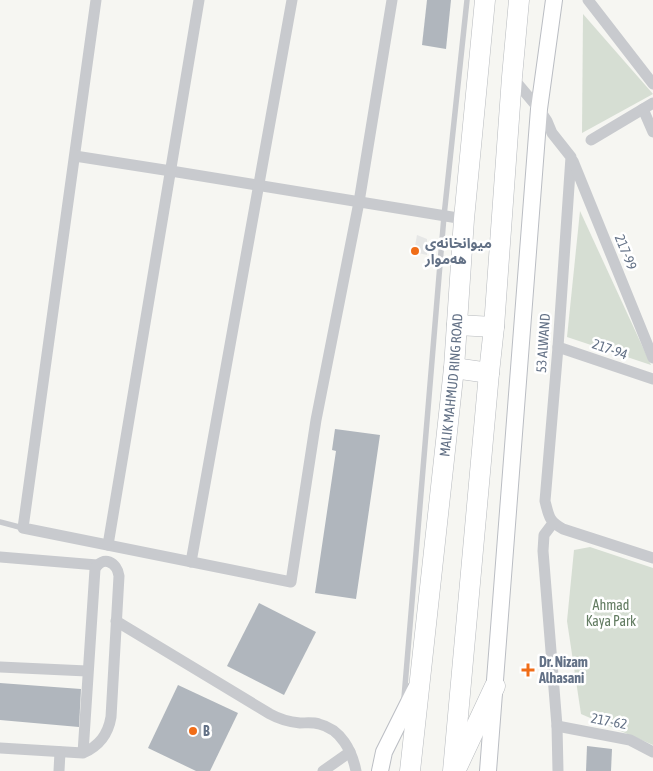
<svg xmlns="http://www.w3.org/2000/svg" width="653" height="771" font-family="'Asap Condensed','Noto Sans Arabic',sans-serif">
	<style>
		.built { fill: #e6e7e6 }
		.green { fill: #d6ded3 }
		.building { fill: #b0b6bd }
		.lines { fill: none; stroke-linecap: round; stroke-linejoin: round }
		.secondary-casing { stroke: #babdc3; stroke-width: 18 }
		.trunk-casing { stroke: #b7babe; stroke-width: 21 }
		.service { stroke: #c8cace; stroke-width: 5.5 }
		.minor { stroke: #c8cace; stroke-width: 11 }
		.secondary { stroke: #fff; stroke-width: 16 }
		.trunk { stroke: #fff; stroke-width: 20 }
		.poi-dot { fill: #f06d18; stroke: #fff; stroke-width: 2 }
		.labels { text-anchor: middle; stroke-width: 5; stroke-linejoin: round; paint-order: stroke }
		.poi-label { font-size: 14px; font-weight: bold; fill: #637186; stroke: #fff; text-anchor: start }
		.street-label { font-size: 14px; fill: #637186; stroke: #fff }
		.park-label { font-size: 14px; fill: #637c62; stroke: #fff }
	</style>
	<rect width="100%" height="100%" fill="#f6f6f2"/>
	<polygon class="built" points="417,235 427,239 427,255 414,252"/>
	<g class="green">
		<polygon points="583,14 653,94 582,133"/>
		<polygon points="580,211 651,365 567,337"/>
		<polygon points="590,547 653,568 653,745 581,714 567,621 574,550"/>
	</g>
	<g class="building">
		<polygon points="427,0 451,0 446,49 422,45"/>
		<polygon points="335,429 380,435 356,599 315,593 336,451 332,450"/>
		<polygon points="259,603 316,632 284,695 227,666"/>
		<polygon points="0,683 81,689 79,727 0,720"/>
		<polygon points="178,685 238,713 210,771 196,771 148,748"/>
		<polygon points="587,746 612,749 611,771 586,771"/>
	</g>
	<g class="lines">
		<g class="secondary-casing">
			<g id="secondary">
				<polyline points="380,771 384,752 416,688"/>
				<polyline points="488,771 539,109 554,0"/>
			</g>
		</g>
		<g class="trunk-casing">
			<g id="trunk">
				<polyline points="457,325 494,327"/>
				<polyline points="454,368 489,373"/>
				<polyline points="458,765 495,686"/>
				<path id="s1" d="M410,771L454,368L464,219L485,0"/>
				<polyline points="453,771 489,373 494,327 512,77 519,0"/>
			</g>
		</g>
		<g class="service">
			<polyline points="0,522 23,528"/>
			<polyline points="404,698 444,216 467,0"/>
		</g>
		<g class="minor">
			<polyline points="96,0 23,528 291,582 316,420 359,202 392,0"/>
			<polyline points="588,0 653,84"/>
			<path d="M512,77L539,109L547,121L552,133L571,157L558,347L545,501C549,517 549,521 563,529L653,558"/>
			<polyline points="653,103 643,109 653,132"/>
			<polyline points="591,140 643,109"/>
			<polyline points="75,156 171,171 464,219"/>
			<polyline points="573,161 653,358"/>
			<polyline points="558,347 653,379"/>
			<polyline points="553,523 544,535 543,551 557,726 558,771"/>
			<polyline points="108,545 199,0"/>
			<polyline points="0,557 97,565"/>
			<polyline points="191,562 292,0"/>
			<path d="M116,621L270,714C279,719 289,722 300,723C306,723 313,722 319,724C341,729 352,751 356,771"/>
			<polyline points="0,667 87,671"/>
			<polyline points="557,726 630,740 653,752"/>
			<path d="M0,748L83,753C99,746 108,735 111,717L119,576C117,562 103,555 95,569L83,753"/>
			<polyline points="59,771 60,752"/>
			<polyline points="323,771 350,752"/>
		</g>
		<use href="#secondary" class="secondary"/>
		<use href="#trunk" class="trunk"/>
	</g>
	<g class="poi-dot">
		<circle cx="415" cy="251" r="5"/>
		<path d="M525.5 662.5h5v5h5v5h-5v5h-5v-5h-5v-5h5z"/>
		<circle cx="193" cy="731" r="5"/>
	</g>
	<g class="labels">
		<g class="poi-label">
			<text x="425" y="248">میوانخانەی<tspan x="425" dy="16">هەموار</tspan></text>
			<text x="539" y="667">Dr. Nizam<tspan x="539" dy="16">Alhasani</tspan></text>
			<text x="203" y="736">B</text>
		</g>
		<g class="street-label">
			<text transform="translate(626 252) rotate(68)" y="5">217-99</text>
			<text transform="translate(543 343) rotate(-86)" y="5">53 ALWAND</text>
			<text transform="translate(610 349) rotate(19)" y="5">217-94</text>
			<text dy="5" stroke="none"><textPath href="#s1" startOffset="388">MALIK MAHMUD RING ROAD</textPath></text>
			<text transform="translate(609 721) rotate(11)" y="5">217-62</text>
		</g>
		<g class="park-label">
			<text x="611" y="610">Ahmad<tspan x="611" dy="16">Kaya Park</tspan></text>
		</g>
	</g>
</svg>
